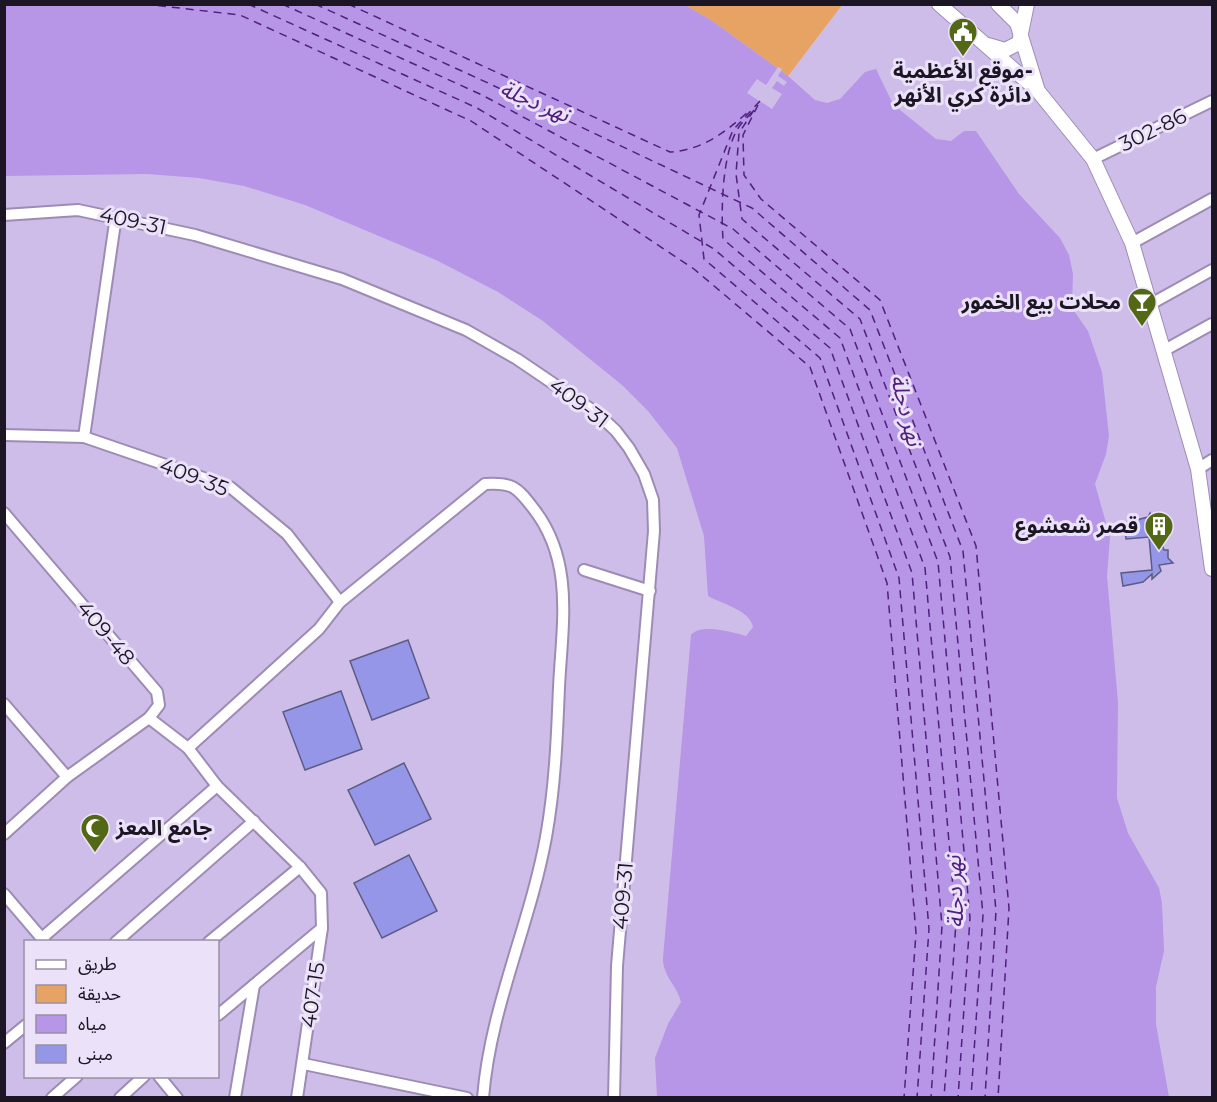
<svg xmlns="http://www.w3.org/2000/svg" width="1217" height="1102" font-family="Montserrat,'Noto Sans Arabic',sans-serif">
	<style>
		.green { fill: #e7a363 }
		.water { fill: #b795e7 }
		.pier { fill: #cebde9 }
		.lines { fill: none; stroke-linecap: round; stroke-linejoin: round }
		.ferry { stroke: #51207f; stroke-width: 1.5; stroke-dasharray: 8 6; stroke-linecap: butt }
		.building { fill: #9696e9; stroke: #5b5c83; stroke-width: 1.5 }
		.street-casing { stroke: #9c8cb5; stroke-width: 14 }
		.secondary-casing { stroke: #9c8cb5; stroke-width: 16 }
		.street { stroke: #fff; stroke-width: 10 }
		.secondary { stroke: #fff; stroke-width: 14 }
		.labels { text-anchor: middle; stroke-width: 6; stroke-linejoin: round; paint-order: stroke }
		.poi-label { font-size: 21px; font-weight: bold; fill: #1b1524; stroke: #ebe2f9; text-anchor: end }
		.street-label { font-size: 21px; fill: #1b1524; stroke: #ebe2f9 }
		.water-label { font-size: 22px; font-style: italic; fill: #51207f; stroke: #ebe2f9 }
	</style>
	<rect width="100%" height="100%" fill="#cebde9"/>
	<polygon class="green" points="685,5 842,5 788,76 711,20"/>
	<path class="water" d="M4,5H685L711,20L788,76L815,100L827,103L840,99L865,72L876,69L891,100L900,110L936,139L951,141L964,131H976L1019,194L1060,238L1069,255L1073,274L1072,308L1088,331L1102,372L1109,436L1106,454L1095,484L1110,537L1107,576L1118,702L1117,798L1128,833L1159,888L1162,903L1164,951L1156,987V1024L1169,1097H657L655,1058L668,1024L681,1002C677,985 663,977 663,958L691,635C700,623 732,632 746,636L753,627C750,610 722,604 708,596L704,536L677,448L648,411L622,385L543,321L498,292L436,260L305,205L244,186L199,178L147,174L5,176Z"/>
	<polygon class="pier" points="778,67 782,69 778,76 787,82 784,86 777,81 772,88 782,94 772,109 747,93 757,79 766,85"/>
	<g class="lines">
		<g class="ferry">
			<polyline points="144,4 240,15 471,121 694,269 810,367 887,583 916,933 904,1098"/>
			<polyline points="248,4 477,108 714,249 830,348 912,573 942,926 931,1098"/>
			<polyline points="282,4 482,95 733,229 850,329 938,562 970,918 958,1098"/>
			<polyline points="315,4 488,83 752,208 870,310 963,551 996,911 985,1098"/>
			<path d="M348,4L670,152C703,150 726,132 750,110"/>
			<polyline points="760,101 733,130 699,215 704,259 820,358 899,578 929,929 917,1098"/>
			<polyline points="758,105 743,135 744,175 761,199 880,300 976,546 1009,908 998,1098"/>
			<polyline points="754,110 739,133 736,174 742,219 860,319 950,557 983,915 971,1098"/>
			<path d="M752,112C747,118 740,124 737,130C722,156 721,210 723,239L840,338L925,568L956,922L944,1098"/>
		</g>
	</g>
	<g class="building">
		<polygon points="1150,513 1164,550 1168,550 1168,558 1173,563 1159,565 1161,571 1152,579 1152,574 1143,582 1123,586 1121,573 1152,570 1149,537 1126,539 1124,523 1148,517"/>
		<polygon points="408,640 429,698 372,720 350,661"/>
		<polygon points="341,691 362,749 305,770 283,712"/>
		<polygon points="404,763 431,819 375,845 348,790"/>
		<polygon points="409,855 437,911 382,938 354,883"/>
	</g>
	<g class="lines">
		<g class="street-casing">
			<g id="street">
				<polyline points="1093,159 1212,101"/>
				<polyline points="4,215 78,210 195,235 342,279 466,330 517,359 598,414 616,431 629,448 644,474 653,500 654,531 617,966 614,1098"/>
				<polyline points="1132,243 1212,199"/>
				<polyline points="1149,305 1212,270"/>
				<polyline points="1163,351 1212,324"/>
				<polyline points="4,435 84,437 230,487 287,534 340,602"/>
				<polyline points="84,437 116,216"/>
				<polyline points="1198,469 1212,460"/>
				<polyline points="4,513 157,692 159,705 149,718 188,748 217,786 300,867 321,893 322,928 297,1098"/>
				<polyline points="584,570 650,591"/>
				<polyline points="4,704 67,777"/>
				<path d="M188,748L319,629L340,602L485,484C512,482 517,487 533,508C575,561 562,625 559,687C557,738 555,787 546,837C530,925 490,1008 483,1098"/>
				<polyline points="4,834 67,777 149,718"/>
				<polyline points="4,894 45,942"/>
				<polyline points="42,938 217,786"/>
				<polyline points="116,942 254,821"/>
				<polyline points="209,942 300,867"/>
				<polyline points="218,1015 322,928"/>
				<polyline points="4,1043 26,1025"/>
				<polyline points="304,1064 467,1098"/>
				<polyline points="159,1076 177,1098"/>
				<polyline points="52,1098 77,1076"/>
				<polyline points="120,1098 144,1076"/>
				<polyline points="235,1098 254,985"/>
			</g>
		</g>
		<g class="secondary-casing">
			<g id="secondary">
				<polyline points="939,4 1037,90"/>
				<polyline points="998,4 1017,23 1038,91 1093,159 1132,243 1198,469 1212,569"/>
				<polyline points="988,45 1005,50 1019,43 1027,4"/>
			</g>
		</g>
		<use href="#street" class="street"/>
		<use href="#secondary" class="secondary"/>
	</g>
	<defs>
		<g id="civic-pin" transform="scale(1.5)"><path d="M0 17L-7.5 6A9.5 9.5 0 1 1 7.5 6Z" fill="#536815" stroke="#ebe2f9"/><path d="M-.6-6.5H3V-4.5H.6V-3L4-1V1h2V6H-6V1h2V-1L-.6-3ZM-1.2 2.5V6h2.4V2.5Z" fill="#fff"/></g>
		<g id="bar-pin" transform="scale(1.5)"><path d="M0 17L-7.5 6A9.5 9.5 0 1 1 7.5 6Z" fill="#536815" stroke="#ebe2f9"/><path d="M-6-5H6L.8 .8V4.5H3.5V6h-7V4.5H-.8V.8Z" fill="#fff"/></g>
		<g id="building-pin" transform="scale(1.5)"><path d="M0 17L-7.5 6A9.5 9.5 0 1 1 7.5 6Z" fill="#536815" stroke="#ebe2f9"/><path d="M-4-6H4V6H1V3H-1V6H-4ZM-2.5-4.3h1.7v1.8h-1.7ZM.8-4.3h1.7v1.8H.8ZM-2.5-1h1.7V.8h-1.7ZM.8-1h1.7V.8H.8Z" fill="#fff"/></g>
		<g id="mosque-pin" transform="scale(1.5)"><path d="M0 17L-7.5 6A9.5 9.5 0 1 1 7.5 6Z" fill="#536815" stroke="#ebe2f9"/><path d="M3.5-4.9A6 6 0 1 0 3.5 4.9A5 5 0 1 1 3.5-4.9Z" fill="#fff"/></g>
	</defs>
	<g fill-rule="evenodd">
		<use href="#civic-pin" x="963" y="32"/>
		<use href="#bar-pin" x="1142" y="302"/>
		<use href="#building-pin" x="1159" y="526"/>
		<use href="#mosque-pin" x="95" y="828"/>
	</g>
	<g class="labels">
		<g class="poi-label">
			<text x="963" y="78" text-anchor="middle">موقع الأعظمية-<tspan x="963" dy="24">دائرة كري الأنهر</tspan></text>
			<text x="1121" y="309">محلات بيع الخمور</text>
			<text x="1138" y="533">قصر شعشوع</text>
			<text x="116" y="835" text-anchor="start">جامع المعز</text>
		</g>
		<g class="street-label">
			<text transform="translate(1153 130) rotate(-26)" y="7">302-86</text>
			<text transform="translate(133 221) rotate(12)" y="7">409-31</text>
			<text transform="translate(579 403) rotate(37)" y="7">409-31</text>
			<text transform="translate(194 477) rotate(21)" y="7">409-35</text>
			<text transform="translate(106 633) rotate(50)" y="7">409-48</text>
			<text transform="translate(623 896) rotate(-85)" y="7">409-31</text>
			<text transform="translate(313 995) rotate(-82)" y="7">407-15</text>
		</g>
		<g class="water-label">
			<text transform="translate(535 101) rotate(23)" y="8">نهر دجلة</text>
			<text transform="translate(907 410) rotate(76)" y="8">نهر دجلة</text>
			<text transform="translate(954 892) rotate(-92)" y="8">نهر دجلة</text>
		</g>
	</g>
	<rect width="1217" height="1102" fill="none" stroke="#1b1524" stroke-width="12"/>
	<rect x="24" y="940" width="195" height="138" fill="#ebe2f9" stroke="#9890a4" stroke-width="1.5"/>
	<rect x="36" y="960" width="30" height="9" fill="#ffffff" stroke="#9890a4" stroke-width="1.5"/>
	<text x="78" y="970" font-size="18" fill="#1b1524">طريق</text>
	<rect x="36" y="985" width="30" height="18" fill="#e7a363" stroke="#9890a4" stroke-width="1.5"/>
	<text x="78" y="1000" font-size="18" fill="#1b1524">حديقة</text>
	<rect x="36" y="1015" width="30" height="18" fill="#b795e7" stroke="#9890a4" stroke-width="1.5"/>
	<text x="78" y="1030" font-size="18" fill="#1b1524">مياه</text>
	<rect x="36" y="1045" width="30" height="18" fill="#9696e9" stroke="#9890a4" stroke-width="1.5"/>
	<text x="78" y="1060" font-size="18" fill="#1b1524">مبنى</text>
</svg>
